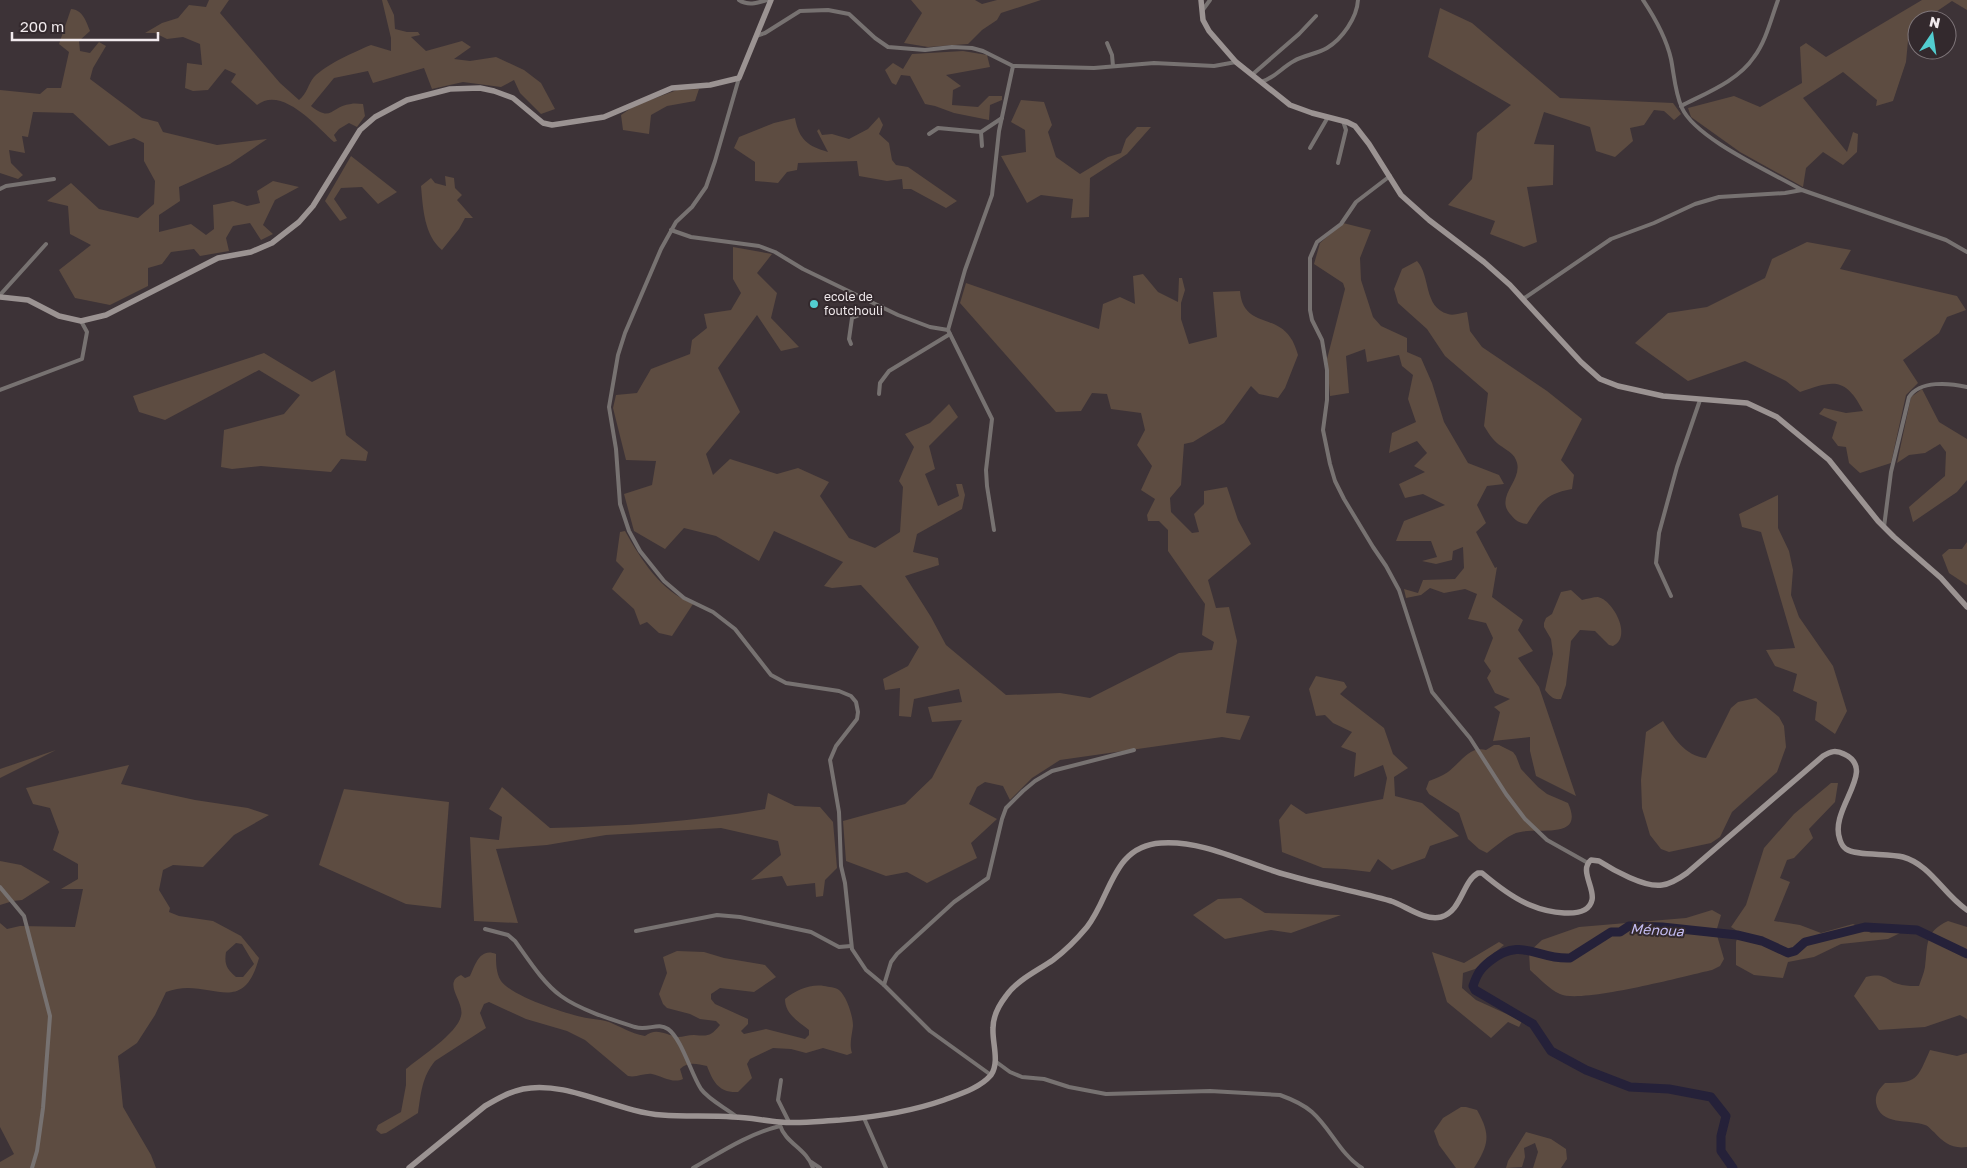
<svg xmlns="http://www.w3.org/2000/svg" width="1967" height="1168" font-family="'Golos Text',sans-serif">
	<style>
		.green { fill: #5d4c41; fill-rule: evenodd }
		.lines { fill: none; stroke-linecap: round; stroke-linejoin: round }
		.river { stroke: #252139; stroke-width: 9 }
		.street { stroke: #777271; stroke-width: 4 }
		.secondary { stroke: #9b9392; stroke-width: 5.5 }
		.poi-dot { fill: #52cdd0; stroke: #33292d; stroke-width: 2 }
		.labels { text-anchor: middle; stroke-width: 4; stroke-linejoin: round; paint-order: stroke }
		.poi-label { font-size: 12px; fill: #f1eaed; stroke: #33292d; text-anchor: start }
		.water-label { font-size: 14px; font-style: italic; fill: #c4bcf2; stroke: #33292d }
	</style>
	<rect width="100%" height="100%" fill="#3d3337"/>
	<g class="green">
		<path d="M209,0H229L220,13L280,83L299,100C307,94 308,84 314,77C327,64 354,52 371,45L391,51V38L382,0H387L394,15L395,29L407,32H418L420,35L411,37L426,51L462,41L471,47L454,59L470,61L496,57L524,70L541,83L555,109L541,114L520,93L514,80L501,87L463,82L432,89L424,68L373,83L368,71L334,78L311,106C332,123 331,106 351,104C355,103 359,104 363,104L365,116L357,127L349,123L339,129L334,135L337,141L334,142C317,127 282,85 257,105L231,82L236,74L225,69L208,90L193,91L185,88L187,63L202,65L200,44L183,37L167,39L155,33H145L162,23L178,18L189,5L206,7Z"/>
		<polygon points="911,0 975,0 982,4 997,0 1041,0 1001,13 997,20 982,30 968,44 928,47 904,43 922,13"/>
		<polygon points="1922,0 1967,0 1967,10 1952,1 1924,20 1917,20 1917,25 1909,30 1906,62 1893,101 1876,106 1877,100 1843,72 1803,98 1847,152 1853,132 1858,134 1857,152 1843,165 1823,152 1806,168 1803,187 1740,152 1691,117 1688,108 1734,96 1760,107 1802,83 1800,47 1806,43 1826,57"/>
		<polygon points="1440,8 1472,23 1560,98 1673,103 1681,114 1674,120 1664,111 1654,110 1644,125 1630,128 1633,141 1615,157 1596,151 1590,127 1544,112 1534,144 1554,145 1553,185 1527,187 1537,242 1524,247 1490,234 1495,221 1448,205 1472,179 1477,133 1511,105 1428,57"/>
		<path d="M71,9C83,10 86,21 90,31L79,41L80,51L90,53L99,42L106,46L93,68L90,79L142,118L158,122L163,132L217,145L267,139L230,164L179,187L180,201L159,215V232L191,224L206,235L214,229L213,205L233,201L247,206L260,203L257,191L273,181L299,187L275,200L263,225L273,234L261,240L250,223L233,226L226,238L229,251L200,256L194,249L171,252L162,264L148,268V286L110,305L75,298L59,270L91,245L70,234L68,206L47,201L71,183L99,209L138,218L154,204L155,181L144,161V143L134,138L109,146L73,113L33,112L28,137L22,136L25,153L9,150L11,163L23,175L18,179L0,173V90L40,94L47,88H61L69,52L59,44Z"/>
		<polygon points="963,51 987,55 990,67 946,75 961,86 953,90 952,105 978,107 989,96 1002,96 1002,100 990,105 989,120 954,113 935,106 925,104 910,76 901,75 896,85 892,83 885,70 893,63 903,69 912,54"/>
		<polygon points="699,89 695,101 667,106 651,115 649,134 623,130 621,115 634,106 677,90"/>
		<polygon points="1021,100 1044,102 1052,125 1048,132 1056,157 1080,174 1108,157 1121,153 1126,139 1137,127 1151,127 1127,154 1090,178 1089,217 1071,218 1073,199 1041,195 1027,203 1001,156 1026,152 1025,130 1011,122"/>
		<path d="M879,117L883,125L879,134L889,143L892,160L896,165L908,167L957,201L946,208L911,189H903L902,179L887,181L859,176L857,161L798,163L797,170L787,172L778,183L755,181V162L734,148L739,137L774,123L795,118C799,140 808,146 828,152L817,131L819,129L822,135L832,134L849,139L868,129Z"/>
		<polygon points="351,156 397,192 378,204 362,187 341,188 334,199 347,218 340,221 325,201"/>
		<path d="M445,176L454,178L455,188L462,195L457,200L473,218H465L459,229L442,250C424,235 423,208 421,186L431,178L435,183L446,186Z"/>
		<polygon points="1343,223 1371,230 1360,258 1361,280 1373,317 1381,326 1407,338 1407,352 1421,358 1432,383 1444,422 1468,463 1499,475 1504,484 1487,486 1477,505 1486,523 1476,532 1495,568 1497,567 1492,597 1523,620 1518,630 1533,651 1518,658 1539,687 1576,796 1536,776 1530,751 1530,737 1493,741 1500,712 1494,707 1510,699 1495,693 1487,678 1491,671 1484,661 1493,638 1486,623 1468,619 1477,594 1465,589 1444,593 1430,588 1421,595 1406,598 1404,589 1418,593 1423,580 1455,579 1464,568 1463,547 1453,551 1452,560 1436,564 1422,561 1437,557 1431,541 1396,541 1404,521 1445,505 1423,494 1405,498 1399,484 1425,472 1414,466 1427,453 1417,441 1389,453 1392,433 1416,422 1408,399 1413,375 1402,366 1399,355 1367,362 1365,349 1346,356 1349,393 1330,396 1327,359 1345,289 1343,283 1314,264 1320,243"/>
		<path d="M1807,242L1851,250L1840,269L1957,296L1966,310L1947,317L1939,333L1903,360L1918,383L1906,395L1891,463L1860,473L1849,463L1846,447L1838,446L1832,438L1837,422L1819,414L1824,408L1846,413L1863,411C1845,376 1833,381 1800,392L1786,381L1745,361L1688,381L1635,343L1668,313L1707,307L1765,278L1772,259Z"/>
		<path d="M733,247L772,254L757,273L777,293L771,318L799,347L781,351L757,315L718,368L740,412L706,454L713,475L730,459L777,474L798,468L829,482L820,496L849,538L875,548L900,532L903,487L899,481L914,447L905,434L930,423L949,404L958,417L929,446L935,469L925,474L938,506L959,496L956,484H962L965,495L962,509L917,534L913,552L938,558L939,565L905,576L931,617L946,645L1006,695L1060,693L1090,698L1179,653L1212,650L1214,642L1202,635L1205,604L1168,551V530L1159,521H1148L1147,515L1155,499L1141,490L1152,466L1137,445L1145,430L1141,413L1111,409L1107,394L1092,393L1081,411L1056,412L960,303L966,283L1099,329L1103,304L1120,297L1135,304L1133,276L1143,274L1158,292L1178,302L1179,278H1182L1185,290L1181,303V319L1189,344L1217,337L1213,292L1240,291C1243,327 1274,314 1290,337C1294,342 1296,349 1298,355L1285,388L1278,398L1259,394L1251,386L1224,423L1193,442L1184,444L1181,485L1170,498L1171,512L1192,533L1199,532L1194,514L1204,504V491L1227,487L1238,520L1251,544L1208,580L1216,608L1229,607L1237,641L1226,713L1250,716L1240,740L1222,737L1060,760L1032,778L1010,800L1003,786L985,782L977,787L969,804L997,819L971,843L977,858L927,883L907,872L886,876L846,861L843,821L905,804L932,778L962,720L932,722L928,707L962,702L959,689L914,699L911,717L899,716L900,688L885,690L883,679L908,666L919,647L861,585L832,588L824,586L843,562L774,531L759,561L716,536L684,528L665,549L634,531L624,494L652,485L656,461L626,460L613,408L616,395L637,393L651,369L690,354L692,340L707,328L704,314L731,310L741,293L733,279Z"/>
		<path d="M1417,261C1431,276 1423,307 1448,314C1453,316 1462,313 1467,312L1470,331L1482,347L1547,391L1582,419L1561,460L1574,475L1572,489C1545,494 1541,502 1527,524C1519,523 1516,521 1511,515C1493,496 1525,480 1516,460C1513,451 1499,447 1493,439C1489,435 1487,430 1484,426L1488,393L1445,356L1427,329L1398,303L1394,289L1402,269Z"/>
		<polygon points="264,353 312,382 335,370 346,435 368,452 366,461 341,459 331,472 261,466 232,469 221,467 224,430 284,414 300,395 259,370 165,420 139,412 133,396"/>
		<polygon points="1922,389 1939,422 1967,439 1967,480 1957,492 1913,522 1909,507 1945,476 1946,452 1940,444 1925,453 1909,455 1897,463 1911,397"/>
		<polygon points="1778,495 1778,528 1789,551 1793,570 1791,595 1799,617 1833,666 1847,711 1835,734 1815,720 1817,702 1793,691 1797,674 1775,666 1766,650 1795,648 1761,532 1742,527 1739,514"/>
		<path d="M625,531C642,561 660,590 693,604L672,636L659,633L647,622L640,625L634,609L612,589L624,569L616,561L620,532Z"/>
		<polygon points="1967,542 1967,585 1949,573 1942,555 1949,549 1962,549"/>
		<path d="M1571,590L1582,600C1587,599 1593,597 1598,597C1613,600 1633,637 1613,646L1609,645L1595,631L1580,630L1571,641L1566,685L1561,699C1553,700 1550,696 1545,690L1553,654L1551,639L1544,627V623L1546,618L1552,614L1561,592Z"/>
		<polygon points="1316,676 1344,682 1347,687 1340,694 1384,728 1393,754 1408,768 1394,777 1395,796 1422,803 1459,836 1430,846 1425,858 1392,870 1378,859 1370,872 1345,869 1323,868 1282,852 1279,820 1291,804 1306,814 1383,799 1387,778 1383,765 1354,777 1356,753 1341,747 1352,732 1333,723 1325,715 1316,716 1309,689"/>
		<path d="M1756,698L1779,717L1784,726L1786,747L1777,772L1732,812L1720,837L1711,843L1669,852L1661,849L1650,835L1642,808L1641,780L1646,732L1663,721C1673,737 1685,756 1706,758L1731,708L1738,702Z"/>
		<path d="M1494,745H1499L1513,752L1516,756L1521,769L1538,787L1547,794L1568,803C1586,842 1535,826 1516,833C1506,837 1496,846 1487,853L1479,849L1468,839L1459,813L1429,794L1426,789L1429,781C1436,778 1442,776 1448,772C1460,763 1470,745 1486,750Z"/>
		<polygon points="56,750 0,778 0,769"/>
		<path d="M129,765L121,784L195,800L248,808L269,815L234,835L203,867L173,865L163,870L159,890L170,908L169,912L179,916L213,921L241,936L259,958C242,1021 208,975 166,992L155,1015L137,1043L118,1056L123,1107L151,1155L156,1168H0V1162L14,1154L0,1127V923L7,929L20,926L75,927L83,889H61L78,879V864L53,850L59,832L50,808L33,804L26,788ZM236,943L242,944L254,964L243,977H236C227,969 224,965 226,952Z"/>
		<polygon points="1831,783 1838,783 1835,802 1809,829 1813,838 1794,858 1787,860 1780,878 1790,882 1774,921 1800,925 1821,933 1853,924 1871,933 1906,930 1888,939 1841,944 1814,957 1788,962 1783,978 1754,975 1736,965 1736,942 1739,932 1731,927 1746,905 1764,848 1794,814"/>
		<path d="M502,787L550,828C623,826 694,822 765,809L768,793L795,806L820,807L833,822L837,868L825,880L823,896L816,897L815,883L787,886L782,876L751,880L781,855L778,841L721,828L606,835L547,845L496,849L518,923L474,921L470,837L499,840L502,817L489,809Z"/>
		<polygon points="344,789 449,802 441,908 406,904 319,865"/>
		<polygon points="0,861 21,865 50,882 22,900 13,901 0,905"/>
		<polygon points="1241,898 1265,913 1341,915 1291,933 1271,930 1225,939 1193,915 1218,899"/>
		<path d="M1712,910L1721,915L1716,932L1724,959L1720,966L1712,970C1685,976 1581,1004 1560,994C1549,989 1540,979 1530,970L1529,952L1542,940L1579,927L1686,918Z"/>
		<path d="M1948,921L1967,927V1019L1960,1015L1925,1027L1879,1030L1854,996L1866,977C1888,972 1885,982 1902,985C1907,986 1913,986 1919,986C1921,980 1924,973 1925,967C1928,945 1924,932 1948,921Z"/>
		<polygon points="1499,942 1504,945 1475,969 1463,973 1462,988 1476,1000 1522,1021 1519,1027 1508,1022 1491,1038 1447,1002 1432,952 1464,963"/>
		<path d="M677,951L704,952L724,958L765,965L776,977L754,992L720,988L711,994V999L715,1004L748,1019V1024L741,1031L744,1034L766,1029L805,1039L809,1035V1030C798,1021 785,1014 785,999C796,990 810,984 824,986C829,987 835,987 839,990C847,997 853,1016 853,1026C852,1035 849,1044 852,1053L847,1055L823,1048L806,1053L791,1049L773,1048L750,1059L747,1064L752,1078L738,1092C718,1093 713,1081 707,1066C697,1064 688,1061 680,1069L683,1079C673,1084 662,1076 652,1074C644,1073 636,1078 628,1076L585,1040L567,1031L526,1019L489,1002L484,1004L480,1013L486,1028L435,1061C422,1077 421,1093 418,1113L386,1133L381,1134L376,1130L378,1125L401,1112L406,1085V1069C420,1057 457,1034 461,1016C465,1002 442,983 461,975L465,978L470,976C475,965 480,947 496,954C496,963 496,973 501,981C512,996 563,1013 582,1017C590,1019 600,1019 609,1022C622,1027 629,1033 645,1036C657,1027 665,1035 678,1037C683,1037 688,1035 694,1035C708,1036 710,1037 720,1025L716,1021L700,1019L690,1014L667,1008L663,1004L659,994L667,973L663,957Z"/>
		<path d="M1930,1050L1957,1056L1967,1053V1147C1952,1149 1944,1143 1934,1132C1931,1130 1929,1126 1925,1125C1909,1119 1880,1126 1876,1103C1875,1094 1879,1089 1885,1083C1918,1083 1917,1079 1930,1050Z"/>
		<path d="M1461,1107H1466L1477,1110C1491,1135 1489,1144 1474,1168H1456L1439,1145L1434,1131L1443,1118Z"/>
		<polygon points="1526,1132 1551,1139 1566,1149 1567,1159 1561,1168 1533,1168 1538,1152 1535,1143 1524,1148 1525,1157 1522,1167 1506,1168 1508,1161"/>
	</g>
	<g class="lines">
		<path class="river" d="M1733,1168L1721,1151V1136L1726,1116L1711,1097L1669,1089L1630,1087L1586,1070L1551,1051L1533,1024L1475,990L1473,986C1477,974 1480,969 1490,961C1522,936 1537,960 1570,958L1611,932H1620L1629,926L1662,927L1737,935L1762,941L1788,953L1795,951L1805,942L1865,927L1917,930L1967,954"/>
		<g class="street">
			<path d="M739,0C748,6 757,3 767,0"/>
			<path d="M1643,0C1655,18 1666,37 1671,59C1674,74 1675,93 1682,108C1696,139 1771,172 1802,190"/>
			<polyline points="1202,11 1210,0"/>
			<polyline points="756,36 765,33 800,11 828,10 849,14 875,38 888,47 925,50 952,47 972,48 983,51 1013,66 1094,68 1154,63 1214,66 1236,62"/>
			<polyline points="1107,43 1112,55 1113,66"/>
			<polyline points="1253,74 1299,34 1316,16"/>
			<polyline points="739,78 715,161 706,187 692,207 676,222 661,249 625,333 618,355 609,407 616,449 620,504 629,531 640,551 664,581 684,598 713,612 735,629 771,675 786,683 839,691 851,696 856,702 858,712 857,719 836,746 830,760 839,812 841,866 845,883 852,949 866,970 884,985 930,1031 991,1075"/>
			<path d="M1261,82C1275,78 1281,68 1294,61C1304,55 1317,54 1327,48C1342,39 1357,18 1358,0"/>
			<path d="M1681,106C1706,93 1738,81 1754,57C1766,41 1771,19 1778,0"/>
			<polyline points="929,134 938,128 981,132"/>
			<polyline points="982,146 981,132 1002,118"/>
			<polyline points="1310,148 1328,117"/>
			<polyline points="1338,163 1346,130 1343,121"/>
			<polyline points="1390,176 1356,202 1341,224 1317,242 1310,258 1310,310 1312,320 1322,340 1327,370 1327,400 1323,430 1330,464 1335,481 1344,499 1373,547 1386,566 1399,590 1432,692 1470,738 1506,794 1525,819 1547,840 1588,863"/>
			<polyline points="0,189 6,186 54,179"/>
			<polyline points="671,230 691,237 759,246 775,252 803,269 898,315 930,327 948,330 965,270 992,195 999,131 1013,66"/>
			<polyline points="0,295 46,244"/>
			<polyline points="1523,299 1611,239 1654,223 1695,204 1719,197 1785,193 1802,190 1946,240 1967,252"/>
			<polyline points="948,330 992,419 986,470 987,486 994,530"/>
			<polyline points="851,344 849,339 852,318 882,306"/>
			<polyline points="0,390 82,359 87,332 81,321"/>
			<polyline points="879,394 880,383 889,371 950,334"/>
			<path d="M1884,527L1891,472L1909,397C1920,380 1950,383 1967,387"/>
			<polyline points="1671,596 1656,563 1659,533 1677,467 1700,400"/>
			<polyline points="0,887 24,916 50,1016 43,1108 37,1151 32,1168"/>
			<path d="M485,929L508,935L515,941C528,959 543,983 561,996C580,1010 613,1020 635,1027C648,1031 658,1022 668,1029C682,1039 691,1074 701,1089C709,1100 726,1108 737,1117"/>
			<polyline points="636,931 717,915 740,917 811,932 839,947 851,946"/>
			<polyline points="884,985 891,962 897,954 954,902 988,878 1002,819 1006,808 1023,791 1035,781 1052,771 1134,750"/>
			<path d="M995,1061L1010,1072L1022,1077L1044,1079L1069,1087L1106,1094L1210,1091L1280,1095C1291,1099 1303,1104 1312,1112C1331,1129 1340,1154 1362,1168"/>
			<polyline points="781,1080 778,1100 789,1122"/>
			<polyline points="864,1118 886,1168"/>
			<path d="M780,1125C785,1143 807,1149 813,1168"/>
			<polyline points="811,1162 820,1168"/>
			<path d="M693,1168C721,1152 748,1134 780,1126"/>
		</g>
		<g class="secondary">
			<polyline points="1201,0 1203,20 1209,31 1236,62 1290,105 1312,113 1347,122 1355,126 1369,144 1401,195 1429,220 1484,262 1510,285 1581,362 1600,379 1618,386 1663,396 1747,403 1777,417 1829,460 1878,521 1894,537 1941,578 1967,607"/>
			<polyline points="0,297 28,300 59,316 81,321 106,315 218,258 251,252 272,243 299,222 313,206 360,130 375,117 407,100 450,89 480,88 494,91 513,98 543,123 552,125 604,117 672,88 710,85 739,78 771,0"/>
			<path d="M409,1168L485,1106C497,1099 509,1092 523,1089C567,1080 617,1112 662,1115C686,1117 710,1115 733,1117C749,1117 765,1121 780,1122C800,1124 820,1121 840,1120C876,1117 910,1112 944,1100C960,1094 980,1088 991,1075C1000,1062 992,1043 993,1028C993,1017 999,1005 1006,996C1017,980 1037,971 1053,960C1065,951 1077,939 1087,927C1111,897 1112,846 1161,843C1205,840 1246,864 1287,875C1321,885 1356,891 1391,901C1406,906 1424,921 1441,917C1462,911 1462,882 1478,873H1482C1495,884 1515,899 1530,905C1544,911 1587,922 1592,900C1595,888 1579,870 1591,860L1599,861C1613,870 1645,888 1662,885C1671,884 1680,878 1687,873L1823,756C1831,751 1836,750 1844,754C1879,770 1828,809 1840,840C1841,843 1843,847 1846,849C1856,856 1889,853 1903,857C1931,865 1943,894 1967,910"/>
		</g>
	</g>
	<circle class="poi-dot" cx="814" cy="304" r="5"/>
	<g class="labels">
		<g class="poi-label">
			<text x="824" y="301">ecole de<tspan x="824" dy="14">foutchouli</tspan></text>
		</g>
		<g class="water-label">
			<text transform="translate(1657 930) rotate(3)" y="5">Ménoua</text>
		</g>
	</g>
	<g transform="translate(1932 35) rotate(13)"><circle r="24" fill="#33292d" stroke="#7f767a"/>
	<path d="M0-4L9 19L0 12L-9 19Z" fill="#52cdd0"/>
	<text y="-8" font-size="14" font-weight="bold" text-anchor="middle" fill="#f1eaed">N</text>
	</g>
	<path d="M12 32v8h146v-8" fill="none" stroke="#f1eaed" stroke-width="2.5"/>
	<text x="20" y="32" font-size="15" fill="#f1eaed" stroke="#33292d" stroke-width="4" paint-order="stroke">200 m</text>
</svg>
